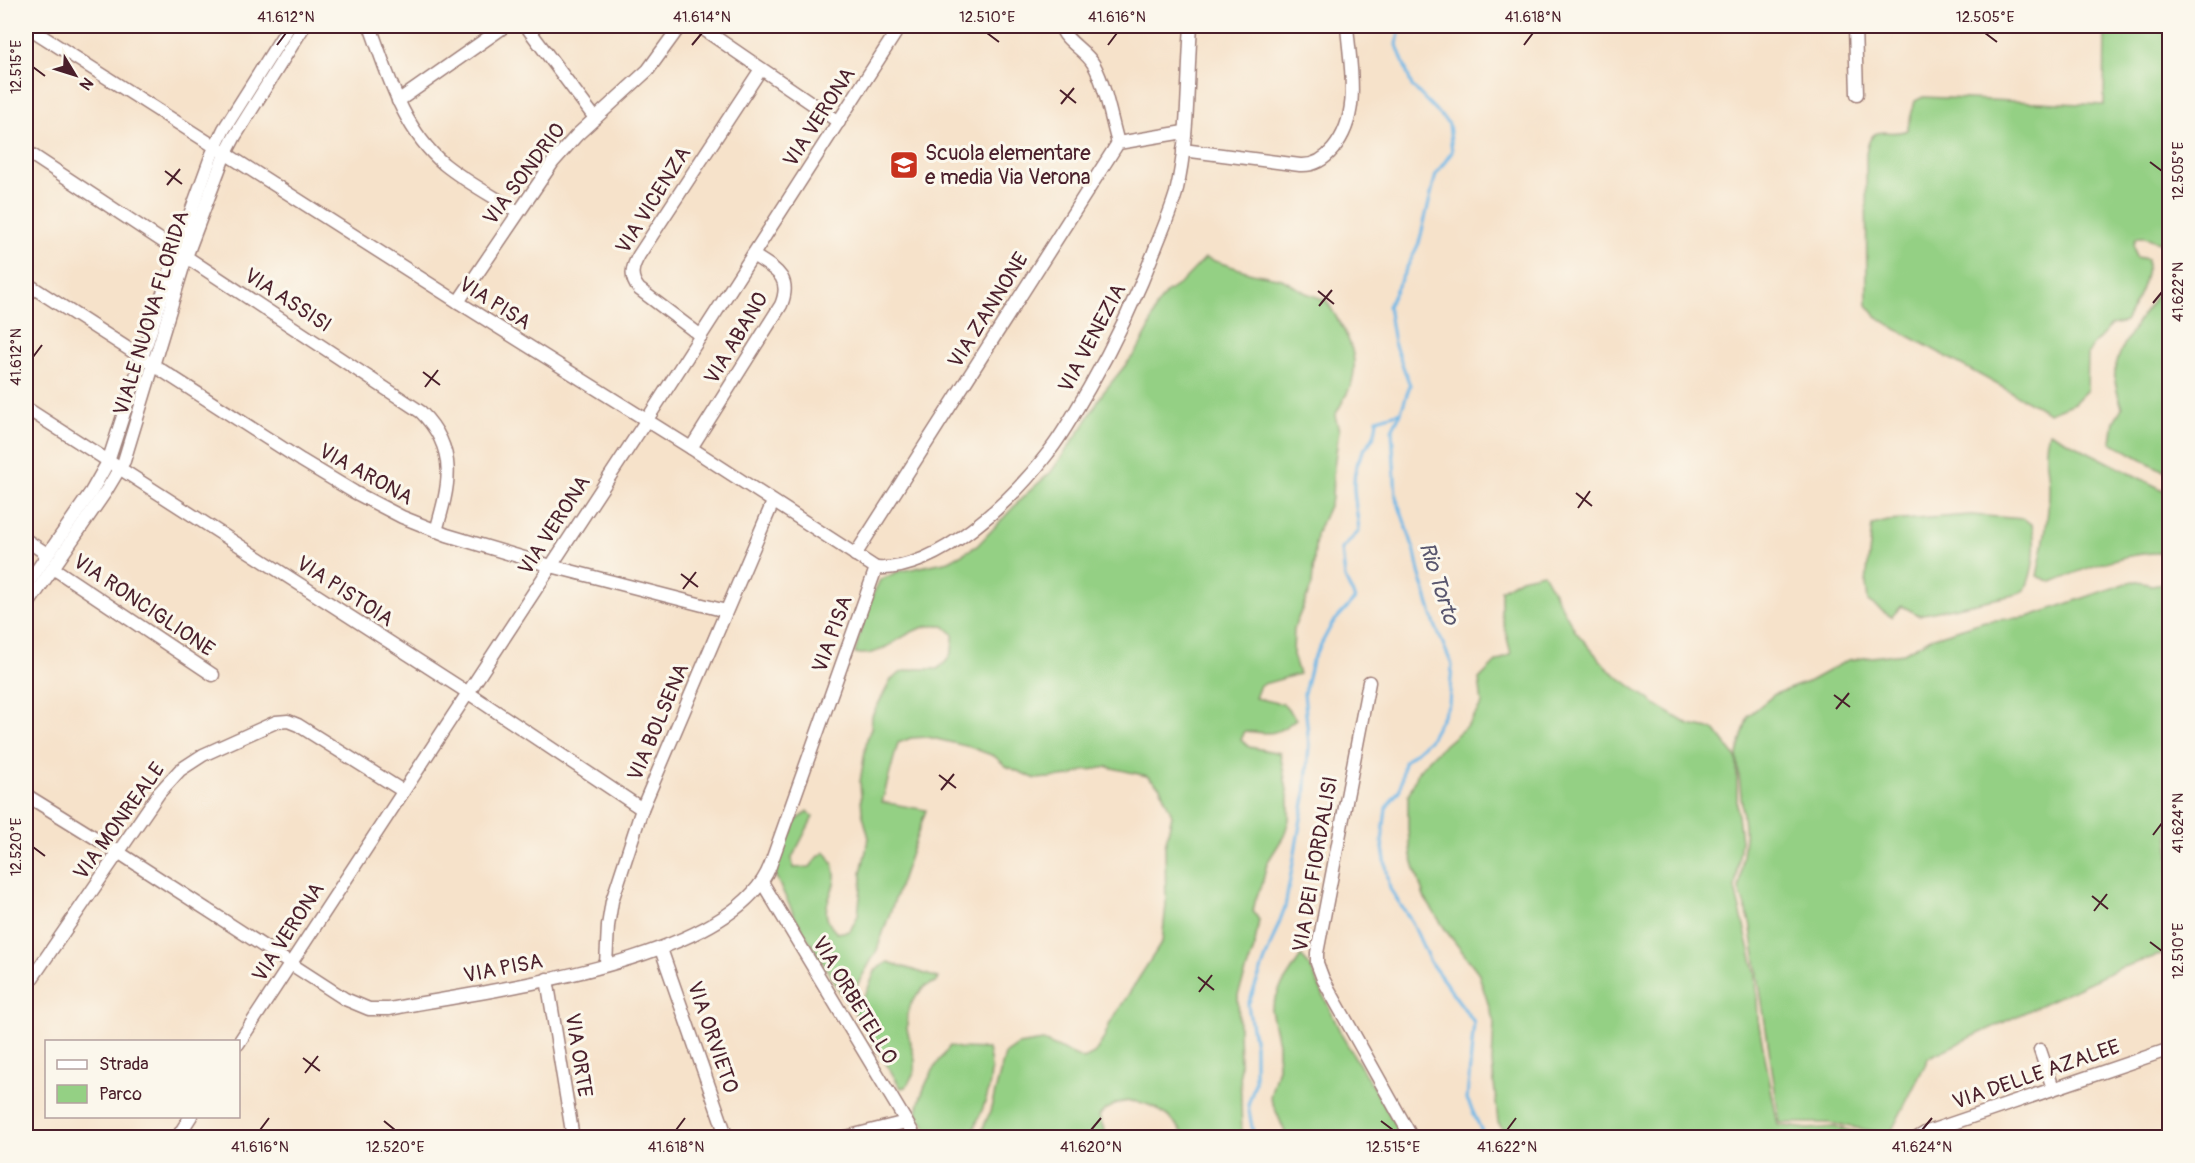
<svg xmlns="http://www.w3.org/2000/svg" width="2195" height="1163" font-family="Pangolin,sans-serif">
	<style>
		.green { fill: #94d084; stroke: #6f7858; stroke-width: 1.5 }
		.lines { fill: none; stroke-linecap: round; stroke-linejoin: round }
		.stream { stroke: #6fb8e7; stroke-width: 3 }
		.minor-casing { stroke: #a0807a; stroke-width: 15 }
		.minor { stroke: #fff; stroke-width: 12 }
		.ticks { fill: none; stroke: #4a1f2b; stroke-width: 2 }
		.labels { text-anchor: middle; stroke-width: 6; stroke-linejoin: round; paint-order: stroke }
		.street-label { font-size: 21px; fill: #4a1f2b; stroke: #fbf7ec }
		.poi-label { font-size: 21px; fill: #4a1f2b; stroke: #fbf7ec; text-anchor: start }
		.water-label { font-size: 22px; font-style: italic; fill: #57556d; stroke: #fbf7ec }
		.neatline { fill: none; stroke: #4a1f2b; stroke-width: 2 }
		.ticks-label { font-size: 15px; text-anchor: middle; fill: #4a1f2b }
	</style>
	<rect width="100%" height="100%" fill="#fbf7ec"/>
	<filter id="ink" filterUnits="userSpaceOnUse"><feTurbulence type="fractalNoise" baseFrequency=".0167" numOctaves="2"/><feDisplacementMap in="SourceGraphic" scale="12" xChannelSelector="R" yChannelSelector="G"/><feConvolveMatrix kernelMatrix="1 2 1 2 8 2 1 2 1" color-interpolation-filters="sRGB"/></filter>
	<filter id="wash" filterUnits="userSpaceOnUse"><feTurbulence type="fractalNoise" baseFrequency=".008" numOctaves="4" result="noise"/><feDisplacementMap in="SourceGraphic" scale="24" xChannelSelector="R" yChannelSelector="G"/><feGaussianBlur stdDeviation="1.35" result="paint"/><feColorMatrix in="noise" values="0 0 0 0 0 0 0 0 0 0 0 0 0 0 0 0 0 1.4 0 .05"/><feComposite in="paint" operator="in"/></filter>
	<g filter="url(#wash)">
		<rect width="100%" height="100%" fill="#f6e2ca"/>
		<g class="green">
			<path d="M2105,26H2169V238L2162,242C2153,242 2146,234 2136,238L2134,245L2136,257L2147,259C2148,283 2136,301 2125,322L2112,325L2093,345L2088,354L2087,390L2074,403L2049,413L1896,329L1876,316L1867,305L1866,153C1872,119 1887,139 1907,130L1915,101L1923,97L2104,105Z"/>
			<path d="M1205,258L1252,273L1282,279L1306,293L1326,300C1341,325 1361,351 1352,382C1348,394 1340,405 1335,416L1339,430L1333,475L1332,499L1316,535L1312,585L1294,628L1293,655L1299,674L1260,685L1255,698L1283,704L1296,719C1276,736 1270,734 1245,731L1241,740L1249,747L1280,753L1289,801V820L1284,836L1267,863L1262,885L1256,898L1253,911L1259,920L1254,949L1238,995L1242,1137H1186C1166,1108 1129,1085 1099,1116L1107,1137H979L990,1112L1005,1054L1018,1045L1043,1041L1084,1059L1094,1054L1103,1040L1110,1023L1162,942L1166,905L1165,846L1172,815L1160,787L1147,776L1108,767L1083,771L1071,776L1036,779L1006,766L994,756L970,747L928,737L911,738L898,743L882,802L926,810L877,950L847,1003L795,917L776,877L775,863L780,852L793,830L795,822L808,811L813,817L792,858L793,868L810,867L818,857L825,852C855,886 806,904 837,933L850,931L858,915L862,879L861,872L869,838L862,812L860,782L867,739L871,728L872,716L891,680L902,672L915,669H937C951,660 954,650 953,634L944,626C938,626 931,625 925,627C901,632 881,660 855,653L866,609L880,580L897,572L949,561L977,546L1025,495L1051,472L1084,425L1102,394L1137,351L1149,329L1156,307L1166,293L1181,283Z"/>
			<path d="M2169,276V474L2111,442L2114,421L2122,408C2119,396 2113,383 2115,370C2119,342 2154,301 2169,276Z"/>
			<path d="M2049,432L2169,493V553C2129,551 2089,567 2052,582L2037,576C2043,547 2049,517 2049,488C2049,465 2042,455 2049,432Z"/>
			<path d="M1971,515L2024,519L2032,525C2037,546 2034,570 2025,590L2018,594L1919,615L1902,606L1891,617L1868,601L1866,584L1872,525L1888,521Z"/>
			<polygon points="1543,573 1576,632 1609,670 1661,708 1689,725 1715,730 1737,759 1737,807 1741,840 1735,889 1756,975 1758,1020 1778,1125 1808,1129 1834,1127 1871,1135 1871,1137 1508,1138 1498,1122 1492,1063 1494,1022 1478,972 1447,932 1424,897 1411,856 1408,831 1408,796 1419,770 1434,754 1469,724 1482,704 1479,679 1496,662 1511,654 1501,613 1501,590 1521,578"/>
			<polygon points="2133,581 2152,585 2169,582 2169,952 2120,968 1929,1057 1890,1134 1829,1123 1780,1123 1750,922 1739,889 1745,837 1737,754 1748,716 1775,694 1810,681 1848,660 1904,653 1931,638 1985,621 2028,617"/>
			<polygon points="1301,956 1310,966 1342,1036 1403,1137 1287,1137 1270,1097 1278,1067 1278,1043 1271,1010 1280,988"/>
			<polygon points="888,962 938,978 938,981 924,987 911,1003 907,1016 907,1029 915,1060 915,1071 906,1087 901,1088 854,1011 867,991 876,969"/>
			<path d="M950,1046L959,1048L988,1049C997,1081 984,1108 970,1137H932L917,1113C921,1087 934,1066 950,1046Z"/>
		</g>
		<g class="lines">
			<g class="stream">
				<polyline points="1400,26 1397,45 1412,86 1449,124 1452,152 1436,174 1419,243 1388,306 1394,343 1410,385 1401,412 1392,430 1396,497 1415,552 1419,572 1435,625 1452,665 1449,704 1430,739 1404,762 1400,789 1386,808 1382,842 1390,889 1412,922 1430,962 1474,1022 1467,1099 1485,1138"/>
				<path d="M1254,1138L1248,1105L1255,1083V1045L1248,1005L1285,907L1305,797L1309,745L1304,693L1312,661L1332,624L1355,599L1345,578L1342,549L1359,531C1357,504 1348,483 1360,457C1369,438 1375,445 1377,419L1401,412"/>
			</g>
		</g>
	</g>
	<g filter="url(#ink)">
		<g class="lines">
			<g class="minor-casing">
				<g id="minor">
					<path d="M370,26C388,75 402,128 444,164C466,182 493,196 518,212"/>
					<polyline points="526,26 595,118"/>
					<polyline points="699,26 839,122"/>
					<path d="M1061,26C1064,41 1086,50 1094,65C1106,87 1111,119 1118,143"/>
					<polyline points="1855,26 1857,94"/>
					<polyline points="398,101 505,26"/>
					<path d="M1183,150L1300,165C1314,166 1324,160 1333,149C1362,114 1350,67 1347,26"/>
					<path d="M26,151L421,412C459,450 449,486 436,531"/>
					<polyline points="26,283 301,460 354,492 402,517 447,535 551,566 726,611"/>
					<polyline points="458,302 553,162 577,135 648,70 680,26"/>
					<path d="M701,336L639,289C629,277 632,267 639,255L761,69"/>
					<polyline points="26,408 467,692 642,809"/>
					<path d="M691,448L781,305C793,276 774,269 753,255"/>
					<polyline points="26,540 47,554"/>
					<polyline points="855,555 1118,143 1184,132"/>
					<polyline points="53,568 213,675"/>
					<path d="M876,568C938,572 1013,499 1048,453C1064,433 1076,410 1089,388C1116,341 1138,294 1157,244C1164,227 1171,210 1176,193C1189,139 1187,81 1191,26"/>
					<polyline points="26,586 91,492 108,462 177,250 212,154 224,129 289,26"/>
					<polyline points="26,607 106,491 124,461 186,257 223,159 235,136 304,26"/>
					<polyline points="1369,682 1317,953 1317,963 1323,979 1412,1138"/>
					<path d="M26,795L118,852L345,999L369,1009H389C482,991 732,963 770,866L876,568L691,448L458,302L26,26"/>
					<polyline points="762,882 916,1138"/>
					<polyline points="661,949 727,1138"/>
					<polyline points="606,965 608,926 612,901 642,809 773,502"/>
					<polyline points="547,979 573,1138"/>
					<polyline points="26,987 159,793 180,770 203,755 276,722 288,721 298,725 403,791"/>
					<polyline points="238,1044 646,421 900,26"/>
					<polyline points="2040,1050 2053,1088"/>
					<polyline points="177,1138 191,1116"/>
					<polyline points="842,1138 906,1122"/>
					<polyline points="1917,1138 1927,1132 2170,1049"/>
				</g>
			</g>
			<use href="#minor" class="minor"/>
		</g>
	</g>
	<path class="ticks" d="M987,33L999,42M1985,33L1997,42M277,45L286,33M692,45L702,33M1108,45L1117,33M1524,45L1533,33M33,67L45,76M1060,90L1076,103M1061,104L1074,88M2150,162L2162,171M165,171L182,184M167,185L180,169M1318,291L1334,304M2153,303L2162,292M1319,306L1332,290M33,357L42,345M423,372L440,385M425,387L438,370M1576,493L1592,506M1578,508L1590,491M681,574L698,587M683,589L696,572M1834,695L1850,707M1836,709L1849,693M939,775L956,788M941,790L954,774M2153,835L2162,823M33,847L45,856M2092,896L2108,909M2094,911L2107,894M2150,942L2162,951M1198,977L1214,990M1199,992L1212,975M303,1058L320,1071M305,1073L318,1056M384,1121L395,1130M1381,1121L1393,1130M260,1130L269,1118M676,1130L685,1118M1091,1130L1101,1118M1507,1130L1516,1118M1922,1130L1932,1118"/>
	<defs>
		<g id="school-square" transform="scale(1.5)"><rect x="-9" y="-9" width="18" height="18" rx="4" fill="#c8321e" stroke="#fbf7ec"/><path d="M0-5L7-2L0 1L-7-2ZM-4 1L0 2.5L4 1V4Q0 6-4 4Z" fill="#fff"/></g>
	</defs>
	<g fill-rule="evenodd">
		<use href="#school-square" x="904" y="165"/>
	</g>
	<g class="labels">
		<g class="street-label">
			<text transform="translate(819 117) rotate(-57)" y="7">VIA VERONA</text>
			<text transform="translate(524 174) rotate(-53)" y="7">VIA SONDRIO</text>
			<text transform="translate(653 200) rotate(-58)" y="7">VIA VICENZA</text>
			<text transform="translate(288 300) rotate(33)" y="7">VIA ASSISI</text>
			<text transform="translate(495 303) rotate(32)" y="7">VIA PISA</text>
			<text transform="translate(988 310) rotate(-58)" y="7">VIA ZANNONE</text>
			<text transform="translate(151 313) rotate(-73)" y="7">VIALE NUOVA FLORIDA</text>
			<text transform="translate(736 338) rotate(-59)" y="7">VIA ABANO</text>
			<text transform="translate(1092 338) rotate(-62)" y="7">VIA VENEZIA</text>
			<text transform="translate(366 474) rotate(29)" y="7">VIA ARONA</text>
			<text transform="translate(554 525) rotate(-57)" y="7">VIA VERONA</text>
			<text transform="translate(345 591) rotate(33)" y="7">VIA PISTOIA</text>
			<text transform="translate(144 605) rotate(34)" y="7">VIA RONCIGLIONE</text>
			<text transform="translate(832 634) rotate(-70)" y="7">VIA PISA</text>
			<text transform="translate(658 722) rotate(-67)" y="7">VIA BOLSENA</text>
			<text transform="translate(119 821) rotate(-54)" y="7">VIA MONREALE</text>
			<text transform="translate(1315 864) rotate(-80)" y="7">VIA DEI FIORDALISI</text>
			<text transform="translate(288 932) rotate(-57)" y="7">VIA VERONA</text>
			<text transform="translate(503 968) rotate(-11)" y="7">VIA PISA</text>
			<text transform="translate(855 1000) rotate(59)" y="7">VIA ORBETELLO</text>
			<text transform="translate(713 1037) rotate(71)" y="7">VIA ORVIETO</text>
			<text transform="translate(579 1055) rotate(81)" y="7">VIA ORTE</text>
			<text transform="translate(2036 1074) rotate(-19)" y="7">VIA DELLE AZALEE</text>
		</g>
		<g class="poi-label">
			<text x="925" y="160">Scuola elementare<tspan x="925" dy="24">e media Via Verona</tspan></text>
		</g>
		<g class="water-label">
			<text transform="translate(1440 583) rotate(72)" y="8">Rio Torto</text>
		</g>
	</g>
	<rect width="2195" height="1163" fill="none" stroke="#fbf7ec" stroke-width="66"/>
	<rect x="45" y="1040" width="195" height="78" fill="#fbf7ec" stroke="#b4a19f" stroke-width="1.5"/>
	<rect x="57" y="1060" width="30" height="9" fill="#ffffff" stroke="#b4a19f" stroke-width="1.5"/>
	<text x="99" y="1070" font-size="18" fill="#4a1f2b">Strada</text>
	<rect x="57" y="1085" width="30" height="18" fill="#94d084" stroke="#b4a19f" stroke-width="1.5"/>
	<text x="99" y="1100" font-size="18" fill="#4a1f2b">Parco</text>
	<g transform="translate(75 75) rotate(128)" stroke="#fbf7ec" stroke-width="4.5" paint-order="stroke">
	<path d="M0-4.5L10 22L0 15L-10 22Z" fill="#4a1f2b"/>
	<text y="-9" font-size="16" font-weight="bold" text-anchor="middle" fill="#4a1f2b">N</text>
	</g>
	<rect x="33" y="33" width="2129" height="1097" class="neatline"/>
	<g class="ticks-label">
		<text x="286" y="22">41.612°N</text>
		<text x="702" y="22">41.614°N</text>
		<text x="987" y="22">12.510°E</text>
		<text x="1117" y="22">41.616°N</text>
		<text x="1533" y="22">41.618°N</text>
		<text x="1985" y="22">12.505°E</text>
		<text transform="translate(16 67) rotate(-90)" y="5">12.515°E</text>
		<text transform="translate(2178 171) rotate(-90)" y="5">12.505°E</text>
		<text transform="translate(2178 292) rotate(-90)" y="5">41.622°N</text>
		<text transform="translate(16 357) rotate(-90)" y="5">41.612°N</text>
		<text transform="translate(2178 823) rotate(-90)" y="5">41.624°N</text>
		<text transform="translate(16 847) rotate(-90)" y="5">12.520°E</text>
		<text transform="translate(2178 951) rotate(-90)" y="5">12.510°E</text>
		<text x="260" y="1152">41.616°N</text>
		<text x="395" y="1152">12.520°E</text>
		<text x="676" y="1152">41.618°N</text>
		<text x="1091" y="1152">41.620°N</text>
		<text x="1393" y="1152">12.515°E</text>
		<text x="1507" y="1152">41.622°N</text>
		<text x="1922" y="1152">41.624°N</text>
	</g>
</svg>
